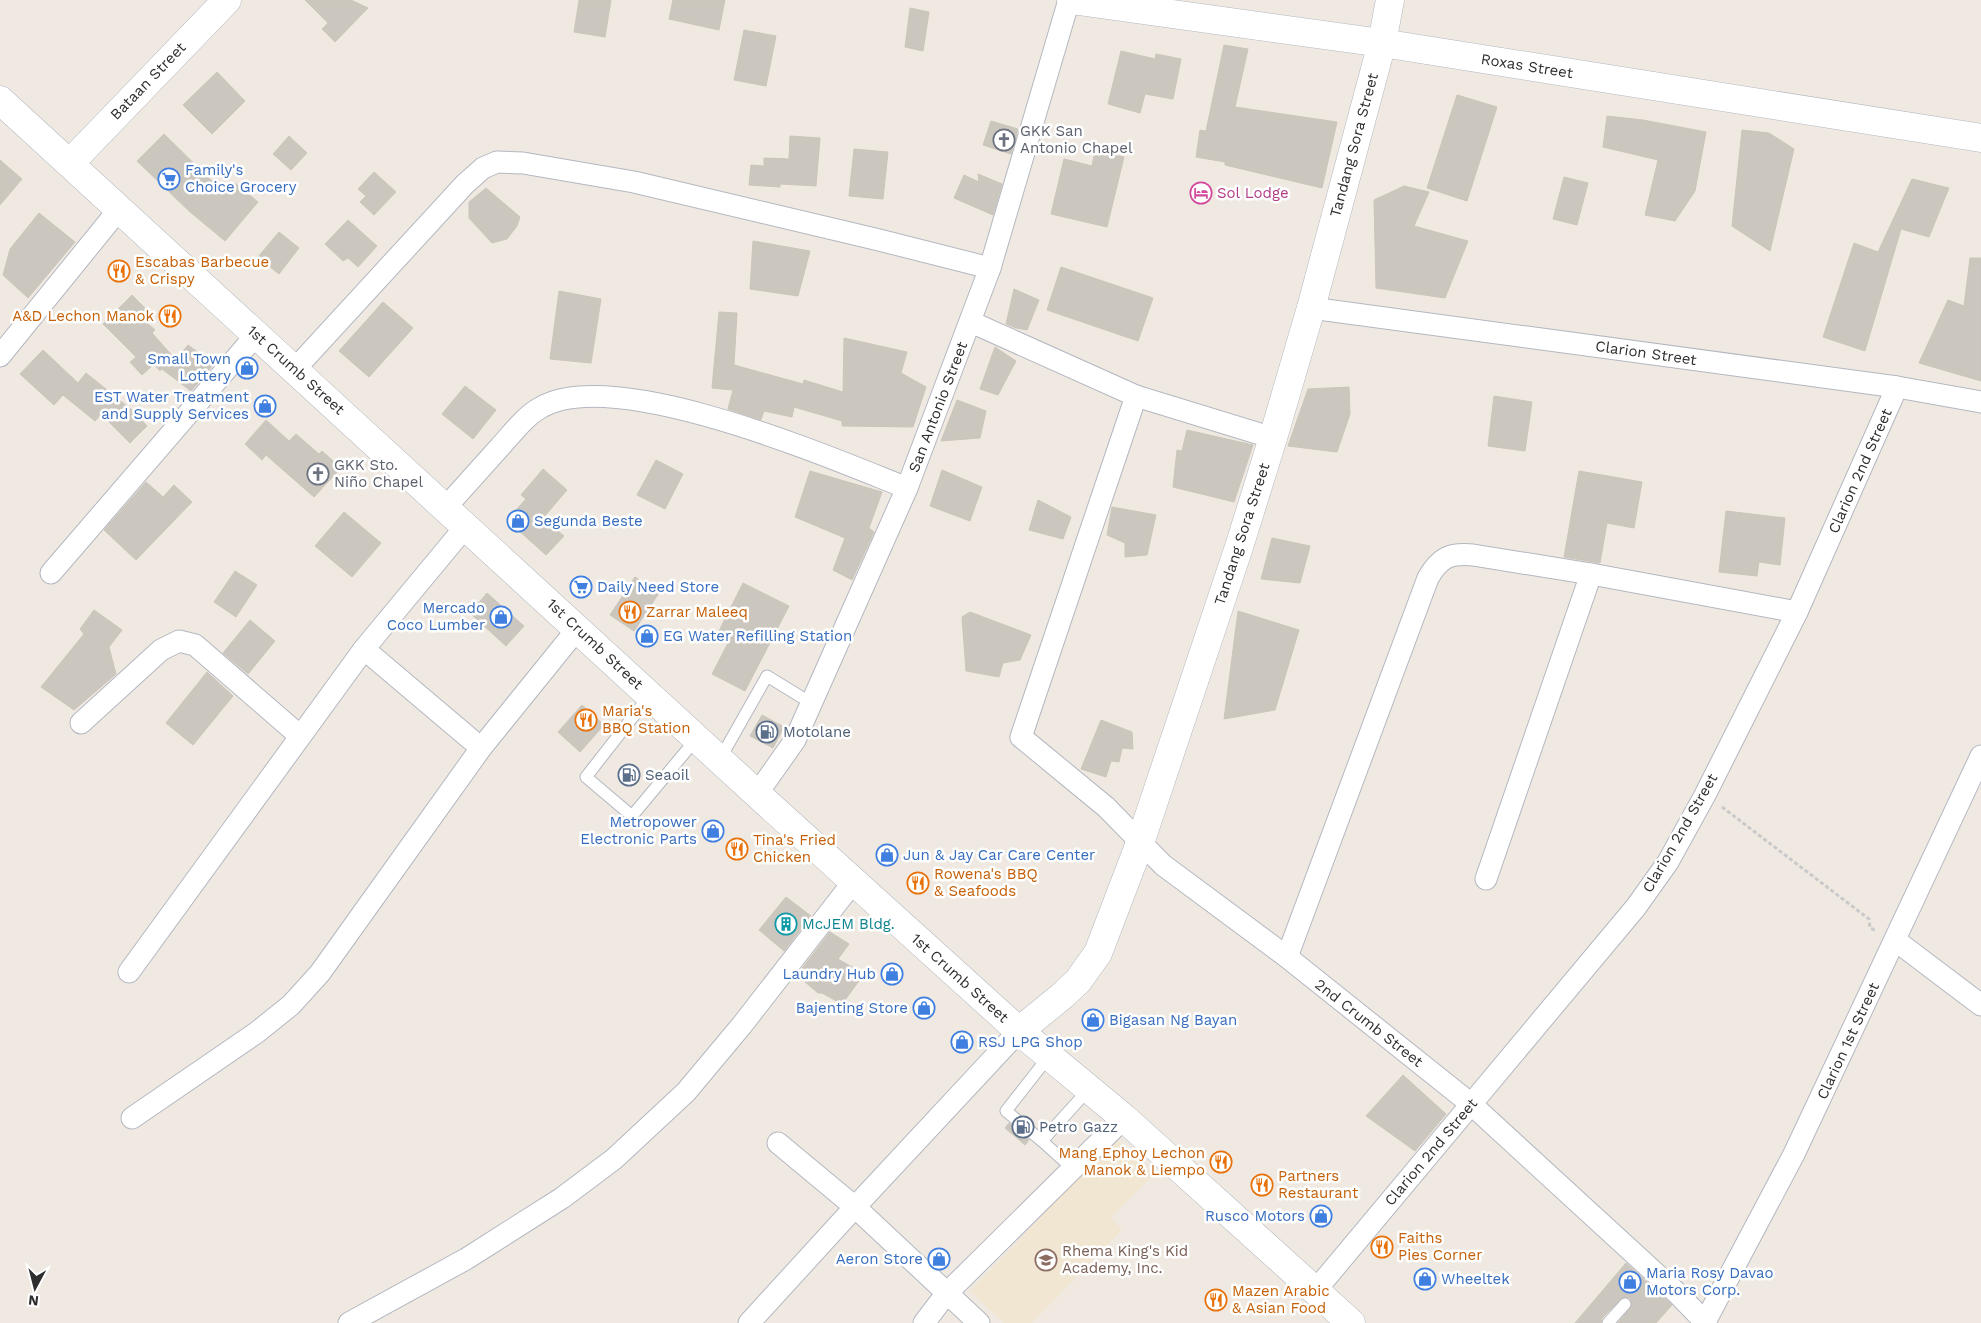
<svg xmlns="http://www.w3.org/2000/svg" width="1981" height="1323" font-family="'Work Sans',sans-serif">
	<style>
		.education { fill: #f0e6d1 }
		.building { fill: #cbc7bf; stroke: #cbc5ba }
		.lines { fill: none; stroke-linecap: round; stroke-linejoin: round }
		.lane-casing { stroke: #b4b7c1; stroke-width: 13 }
		.street-casing { stroke: #b4b7c1; stroke-width: 23 }
		.secondary-casing { stroke: #b4b7c1; stroke-width: 29 }
		.path { stroke: #c9c9c9; stroke-width: 3; stroke-dasharray: 4 2.5; stroke-linecap: butt }
		.lane { stroke: #fff; stroke-width: 11 }
		.street { stroke: #fff; stroke-width: 21 }
		.secondary { stroke: #fff; stroke-width: 28 }
		.labels { text-anchor: middle; stroke-width: 5; stroke-linejoin: round; paint-order: stroke }
		.street-label { font-size: 15px; fill: #2e2e2e; stroke: #fff }
		.worship-label { font-size: 15px; fill: #5b616d; stroke: #fff; text-anchor: start }
		.shop-label { font-size: 15px; fill: #366cbe; stroke: #fff; text-anchor: start }
		.hotel-label { font-size: 15px; fill: #b23c85; stroke: #fff; text-anchor: start }
		.food-label { font-size: 15px; fill: #c56008; stroke: #fff; text-anchor: start }
		.service-label { font-size: 15px; fill: #4e5e75; stroke: #fff; text-anchor: start }
		.culture-label { font-size: 15px; fill: #0d838f; stroke: #fff; text-anchor: start }
		.education-label { font-size: 15px; fill: #785e54; stroke: #fff; text-anchor: start }
	</style>
	<rect width="100%" height="100%" fill="#efe9e1"/>
	<polygon class="education" points="1116,1139 1153,1175 1111,1218 1122,1230 1032,1323 1004,1323 970,1291"/>
	<g class="building">
		<polygon points="305,0 351,0 368,8 335,42 322,29 328,23"/>
		<polygon points="579,0 611,0 605,37 574,32"/>
		<polygon points="673,0 725,0 719,30 669,19"/>
		<polygon points="910,8 929,12 923,51 905,47"/>
		<polygon points="744,30 776,36 766,86 734,80"/>
		<polygon points="1224,45 1248,49 1235,107 1337,122 1322,188 1225,165 1225,162 1196,157 1200,130 1206,131"/>
		<polygon points="1121,51 1155,59 1156,54 1181,59 1173,99 1145,94 1140,113 1108,104"/>
		<polygon points="217,72 245,101 212,134 183,105"/>
		<polygon points="1457,95 1497,107 1467,201 1427,188"/>
		<polygon points="1607,116 1643,120 1706,132 1695,191 1675,221 1645,215 1658,160 1603,147"/>
		<polygon points="991,121 1018,129 1011,154 983,145"/>
		<polygon points="1742,130 1769,133 1794,149 1770,251 1732,226"/>
		<polygon points="164,134 225,194 235,183 258,202 225,241 189,211 137,161"/>
		<polygon points="289,136 307,153 291,170 273,154"/>
		<polygon points="790,136 820,138 816,186 780,184 780,187 749,185 751,165 764,166 764,158 789,159"/>
		<polygon points="854,149 888,152 883,199 849,196"/>
		<polygon points="1095,151 1124,157 1107,227 1051,214 1064,159 1092,166"/>
		<polygon points="0,160 22,179 0,205"/>
		<polygon points="374,172 396,192 374,215 360,202 366,196 358,189"/>
		<polygon points="978,174 1002,184 993,215 954,198 964,175 979,182"/>
		<polygon points="1564,177 1588,183 1577,225 1553,219"/>
		<polygon points="1912,179 1949,188 1929,237 1901,229 1865,351 1823,337 1854,243 1878,252"/>
		<polygon points="1404,186 1429,192 1414,226 1468,241 1445,298 1376,288 1374,200"/>
		<polygon points="486,188 520,217 517,226 507,239 492,243 469,218 469,202"/>
		<polygon points="39,213 75,242 28,298 3,275 10,249"/>
		<polygon points="348,220 377,246 358,267 348,258 343,261 325,244"/>
		<polygon points="279,232 299,248 279,274 258,257"/>
		<polygon points="753,241 810,251 798,296 750,289"/>
		<polygon points="1970,258 1981,258 1981,381 1919,363 1948,300 1964,306"/>
		<polygon points="1061,267 1153,298 1138,341 1047,310"/>
		<polygon points="1014,289 1039,300 1027,330 1016,328 1006,324"/>
		<polygon points="559,291 601,299 591,363 550,359"/>
		<polygon points="132,295 146,309 139,316 155,330 152,333 176,360 188,345 214,364 191,391 162,369 160,371 154,364 142,375 130,362 136,357 103,324"/>
		<polygon points="383,302 413,328 369,377 339,351"/>
		<polygon points="719,312 737,313 734,365 803,384 804,380 843,392 844,338 907,352 901,373 926,387 913,427 842,426 842,421 794,407 792,417 764,411 761,420 728,409 733,390 712,388"/>
		<polygon points="995,347 1016,361 998,395 980,389"/>
		<polygon points="43,350 78,383 86,373 132,410 147,426 130,443 101,414 95,421 63,395 54,405 20,374"/>
		<polygon points="465,386 496,410 473,439 442,414"/>
		<polygon points="1349,387 1350,414 1337,452 1288,446 1308,389"/>
		<polygon points="1494,396 1532,402 1525,451 1488,446"/>
		<polygon points="957,400 986,411 980,438 941,441"/>
		<polygon points="266,420 289,441 296,434 319,454 322,451 341,468 314,497 266,455 262,460 245,444"/>
		<polygon points="1187,430 1253,445 1234,502 1173,487 1177,450 1182,451"/>
		<polygon points="656,460 683,474 665,509 637,495"/>
		<polygon points="543,469 567,490 543,518 564,536 546,555 507,520 526,499 521,495"/>
		<polygon points="942,470 982,487 970,521 930,506"/>
		<polygon points="810,471 882,492 869,528 874,532 852,580 833,570 845,538 795,517"/>
		<polygon points="1579,471 1642,482 1634,528 1607,523 1600,563 1564,557"/>
		<polygon points="146,482 163,497 174,485 192,502 136,560 104,530"/>
		<polygon points="1038,500 1071,517 1063,539 1029,530"/>
		<polygon points="1112,507 1156,515 1147,555 1125,557 1125,543 1107,535"/>
		<polygon points="1726,511 1785,518 1780,565 1759,562 1757,576 1719,572"/>
		<polygon points="344,512 381,543 352,577 315,546"/>
		<polygon points="1272,538 1310,546 1300,583 1261,579"/>
		<polygon points="235,571 257,585 236,617 214,602"/>
		<polygon points="635,577 659,593 634,631 610,615"/>
		<polygon points="743,583 789,606 745,691 712,674 728,643 716,637"/>
		<polygon points="487,593 524,626 506,646 470,613"/>
		<polygon points="94,610 122,630 109,647 116,674 74,710 41,687 84,634 80,629"/>
		<polygon points="1238,611 1299,630 1275,710 1224,719"/>
		<polygon points="970,612 1031,635 1020,660 1003,663 999,677 966,671 962,617"/>
		<polygon points="250,620 275,641 248,674 223,653"/>
		<polygon points="207,672 233,696 193,745 166,723"/>
		<polygon points="582,705 604,725 580,752 558,732"/>
		<polygon points="762,715 784,727 773,748 750,736"/>
		<polygon points="1101,720 1132,732 1133,749 1122,748 1119,762 1111,761 1106,777 1081,769"/>
		<polygon points="786,897 811,916 784,951 759,930"/>
		<polygon points="830,932 849,944 838,959 864,974 842,1004 822,993 818,993 797,975"/>
		<polygon points="1403,1075 1446,1114 1415,1151 1366,1116"/>
		<polygon points="1009,1123 1029,1140 1025,1145 1005,1128"/>
		<polygon points="1626,1263 1672,1305 1656,1323 1618,1323 1632,1305 1630,1298 1623,1297 1602,1318 1601,1323 1575,1323"/>
	</g>
	<g class="lines">
		<g class="lane-casing">
			<g id="lane">
				<polyline points="650,695 586,777 632,816 697,738"/>
				<polyline points="720,759 767,676 811,703"/>
				<polyline points="1049,1056 1006,1111 1042,1141 1089,1089"/>
				<polyline points="1042,1141 1073,1169"/>
				<polyline points="1608,1323 1625,1304"/>
			</g>
		</g>
		<g class="street-casing">
			<g id="street">
				<polyline points="1311,308 1897,387 1981,402"/>
				<polyline points="971,322 1136,396 1273,438"/>
				<polyline points="0,356 120,208"/>
				<polyline points="295,369 465,184 483,168 497,162 523,163 634,182 875,239 990,268"/>
				<polyline points="1136,396 1021,737 1106,807 1163,865 1287,957 1471,1104 1677,1293 1706,1323"/>
				<path d="M446,507C464,487 482,467 499,448C512,434 524,417 540,408C613,364 831,458 907,488"/>
				<polyline points="51,573 256,335"/>
				<polyline points="364,649 481,748"/>
				<polyline points="81,723 161,650 179,641 195,645 202,651 300,736"/>
				<polyline points="757,794 795,740 907,488 990,268 1069,0"/>
				<polyline points="1486,879 1591,574"/>
				<polyline points="1895,940 1981,1005"/>
				<path d="M1287,957L1428,578C1440,557 1450,553 1473,555L1591,574L1797,612"/>
				<polyline points="129,972 364,649 466,526"/>
				<polyline points="132,1118 256,1033 291,1005 320,973 481,748 578,628"/>
				<polyline points="778,1143 855,1207 979,1323"/>
				<polyline points="1315,1291 1636,907 1668,862 1705,795 1797,612 1897,387"/>
				<polyline points="1705,1322 1794,1154 1981,756"/>
				<polyline points="349,1323 466,1259 562,1198 614,1159 686,1092 742,1025 854,881"/>
				<polyline points="749,1323 855,1207 1019,1031"/>
				<polyline points="924,1323 946,1294 1124,1118"/>
			</g>
		</g>
		<g class="secondary-casing">
			<g id="secondary">
				<polyline points="1071,0 1382,43 1981,138"/>
				<polyline points="0,100 757,794 1019,1031 1124,1118 1351,1323"/>
				<polyline points="70,163 227,0"/>
				<polyline points="1019,1031 1062,996 1078,981 1098,953 1140,843 1239,547 1273,438 1311,308 1382,43 1390,0"/>
			</g>
		</g>
		<polyline class="path" points="1722,807 1869,919 1870,928 1877,931"/>
		<use href="#lane" class="lane"/>
		<use href="#street" class="street"/>
		<use href="#secondary" class="secondary"/>
	</g>
	<defs>
		<g id="church-ring" transform="scale(1.125)"><circle r="9.5" fill="#fff" stroke="#6b7280" stroke-width="1.5"/><path d="M-1.2-6h2.4v3.5h3.3v2.4h-3.3V6h-2.4V-.1h-3.3v-2.4h3.3Z" fill="#6b7280"/></g>
		<g id="supermarket-ring" transform="scale(1.125)"><circle r="9.5" fill="#fff" stroke="#3f7fe0" stroke-width="1.5"/><path d="M-6-5.5h2.5l.6 2H6L4.5 2H-2.5L-4.4-4H-6ZM-1.5 3.2a1.3 1.3 0 1 0 .1 0ZM3 3.2a1.3 1.3 0 1 0 .1 0Z" fill="#3f7fe0"/></g>
		<g id="hotel-ring" transform="scale(1.125)"><circle r="9.5" fill="#fff" stroke="#d1479c" stroke-width="1.5"/><path d="M-6-4.5h1.5V1H6V5H4.5V3h-9V5H-6ZM-4 0a1.8 1.8 0 1 1 3.6 0ZM.5 0V-2.5h3Q6-2.5 6 0Z" fill="#d1479c"/></g>
		<g id="restaurant-ring" transform="scale(1.125)"><circle r="9.5" fill="#fff" stroke="#e8710a" stroke-width="1.5"/><path d="M-5-6h1v4h1v-4h1v4h1v-4h1v5L-1.5 .5V6h-2V.5L-5-1ZM5-6V6H3V1.5H1.5Q1.5-4 5-6Z" fill="#e8710a"/></g>
		<g id="shop-ring" transform="scale(1.125)"><circle r="9.5" fill="#fff" stroke="#3f7fe0" stroke-width="1.5"/><path d="M-5-2.5h2.3a2.7 3.5 0 0 1 5.4 0H5L5.5 6h-11ZM-1.5-2.5h3a1.5 2.3 0 0 0-3 0Z" fill="#3f7fe0"/></g>
		<g id="fuel-ring" transform="scale(1.125)"><circle r="9.5" fill="#fff" stroke="#5c6f8a" stroke-width="1.5"/><path d="M-5.5-6h7V0h2V4h1.3V-2.5L3-4.5l.8-.8L6-3V5H2.5V1h-1V6h-7ZM-4.2-4.7v3.2H.2V-4.7Z" fill="#5c6f8a"/></g>
		<g id="building-ring" transform="scale(1.125)"><circle r="9.5" fill="#fff" stroke="#0f9aa8" stroke-width="1.5"/><path d="M-4-6H4V6H1V3H-1V6H-4ZM-2.5-4.3h1.7v1.8h-1.7ZM.8-4.3h1.7v1.8H.8ZM-2.5-1h1.7V.8h-1.7ZM.8-1h1.7V.8H.8Z" fill="#0f9aa8"/></g>
		<g id="school-ring" transform="scale(1.125)"><circle r="9.5" fill="#fff" stroke="#8d6e63" stroke-width="1.5"/><path d="M0-5L7-2L0 1L-7-2ZM-4 1L0 2.5L4 1V4Q0 6-4 4Z" fill="#8d6e63"/></g>
	</defs>
	<g fill-rule="evenodd">
		<use href="#church-ring" x="1004" y="140"/>
		<use href="#supermarket-ring" x="169" y="179"/>
		<use href="#hotel-ring" x="1201" y="193"/>
		<use href="#restaurant-ring" x="119" y="271"/>
		<use href="#restaurant-ring" x="170" y="316"/>
		<use href="#shop-ring" x="247" y="368"/>
		<use href="#shop-ring" x="265" y="406"/>
		<use href="#church-ring" x="318" y="474"/>
		<use href="#shop-ring" x="518" y="521"/>
		<use href="#supermarket-ring" x="581" y="587"/>
		<use href="#restaurant-ring" x="630" y="612"/>
		<use href="#shop-ring" x="501" y="617"/>
		<use href="#shop-ring" x="647" y="636"/>
		<use href="#restaurant-ring" x="586" y="720"/>
		<use href="#fuel-ring" x="767" y="732"/>
		<use href="#fuel-ring" x="629" y="775"/>
		<use href="#shop-ring" x="713" y="831"/>
		<use href="#restaurant-ring" x="737" y="849"/>
		<use href="#shop-ring" x="887" y="855"/>
		<use href="#restaurant-ring" x="918" y="883"/>
		<use href="#building-ring" x="786" y="924"/>
		<use href="#shop-ring" x="892" y="974"/>
		<use href="#shop-ring" x="924" y="1008"/>
		<use href="#shop-ring" x="1093" y="1020"/>
		<use href="#shop-ring" x="962" y="1042"/>
		<use href="#fuel-ring" x="1023" y="1127"/>
		<use href="#restaurant-ring" x="1221" y="1162"/>
		<use href="#restaurant-ring" x="1262" y="1185"/>
		<use href="#shop-ring" x="1321" y="1216"/>
		<use href="#restaurant-ring" x="1382" y="1247"/>
		<use href="#shop-ring" x="939" y="1259"/>
		<use href="#school-ring" x="1046" y="1260"/>
		<use href="#shop-ring" x="1425" y="1279"/>
		<use href="#shop-ring" x="1630" y="1282"/>
		<use href="#restaurant-ring" x="1216" y="1300"/>
	</g>
	<g class="labels">
		<g class="street-label">
			<text transform="translate(1527 66) rotate(9)" y="5">Roxas Street</text>
			<text transform="translate(148 81) rotate(-46)" y="5">Bataan Street</text>
			<text transform="translate(1354 145) rotate(-75)" y="5">Tandang Sora Street</text>
			<text transform="translate(1646 353) rotate(8)" y="5">Clarion Street</text>
			<text transform="translate(296 370) rotate(42)" y="5">1st Crumb Street</text>
			<text transform="translate(938 407) rotate(-69)" y="5">San Antonio Street</text>
			<text transform="translate(1860 471) rotate(-66)" y="5">Clarion 2nd Street</text>
			<text transform="translate(1242 534) rotate(-72)" y="5">Tandang Sora Street</text>
			<text transform="translate(595 644) rotate(43)" y="5">1st Crumb Street</text>
			<text transform="translate(1680 833) rotate(-60)" y="5">Clarion 2nd Street</text>
			<text transform="translate(960 978) rotate(42)" y="5">1st Crumb Street</text>
			<text transform="translate(1369 1023) rotate(38)" y="5">2nd Crumb Street</text>
			<text transform="translate(1848 1041) rotate(-65)" y="5">Clarion 1st Street</text>
			<text transform="translate(1431 1152) rotate(-50)" y="5">Clarion 2nd Street</text>
		</g>
		<g class="worship-label">
			<text x="1020" y="136">GKK San<tspan x="1020" dy="17">Antonio Chapel</tspan></text>
			<text x="334" y="470">GKK Sto.<tspan x="334" dy="17">Niño Chapel</tspan></text>
		</g>
		<g class="shop-label">
			<text x="185" y="175">Family's<tspan x="185" dy="17">Choice Grocery</tspan></text>
			<text x="231" y="364" text-anchor="end">Small Town<tspan x="231" dy="17">Lottery</tspan></text>
			<text x="249" y="402" text-anchor="end">EST Water Treatment<tspan x="249" dy="17">and Supply Services</tspan></text>
			<text x="534" y="526">Segunda Beste</text>
			<text x="597" y="592">Daily Need Store</text>
			<text x="485" y="613" text-anchor="end">Mercado<tspan x="485" dy="17">Coco Lumber</tspan></text>
			<text x="663" y="641">EG Water Refilling Station</text>
			<text x="697" y="827" text-anchor="end">Metropower<tspan x="697" dy="17">Electronic Parts</tspan></text>
			<text x="903" y="860">Jun &amp; Jay Car Care Center</text>
			<text x="876" y="979" text-anchor="end">Laundry Hub</text>
			<text x="908" y="1013" text-anchor="end">Bajenting Store</text>
			<text x="1109" y="1025">Bigasan Ng Bayan</text>
			<text x="978" y="1047">RSJ LPG Shop</text>
			<text x="1305" y="1221" text-anchor="end">Rusco Motors</text>
			<text x="923" y="1264" text-anchor="end">Aeron Store</text>
			<text x="1646" y="1278">Maria Rosy Davao<tspan x="1646" dy="17">Motors Corp.</tspan></text>
			<text x="1441" y="1284">Wheeltek</text>
		</g>
		<g class="hotel-label">
			<text x="1217" y="198">Sol Lodge</text>
		</g>
		<g class="food-label">
			<text x="135" y="267">Escabas Barbecue<tspan x="135" dy="17">&amp; Crispy</tspan></text>
			<text x="154" y="321" text-anchor="end">A&amp;D Lechon Manok</text>
			<text x="646" y="617">Zarrar Maleeq</text>
			<text x="602" y="716">Maria's<tspan x="602" dy="17">BBQ Station</tspan></text>
			<text x="753" y="845">Tina's Fried<tspan x="753" dy="17">Chicken</tspan></text>
			<text x="934" y="879">Rowena's BBQ<tspan x="934" dy="17">&amp; Seafoods</tspan></text>
			<text x="1205" y="1158" text-anchor="end">Mang Ephoy Lechon<tspan x="1205" dy="17">Manok &amp; Liempo</tspan></text>
			<text x="1278" y="1181">Partners<tspan x="1278" dy="17">Restaurant</tspan></text>
			<text x="1398" y="1243">Faiths<tspan x="1398" dy="17">Pies Corner</tspan></text>
			<text x="1232" y="1296">Mazen Arabic<tspan x="1232" dy="17">&amp; Asian Food</tspan></text>
		</g>
		<g class="service-label">
			<text x="783" y="737">Motolane</text>
			<text x="645" y="780">Seaoil</text>
			<text x="1039" y="1132">Petro Gazz</text>
		</g>
		<g class="culture-label">
			<text x="802" y="929">McJEM Bldg.</text>
		</g>
		<g class="education-label">
			<text x="1062" y="1256">Rhema King's Kid<tspan x="1062" dy="17">Academy, Inc.</tspan></text>
		</g>
	</g>
	<g transform="translate(35 1288) rotate(187)" stroke="#ffffff" stroke-width="4" paint-order="stroke">
	<path d="M0-4L9 19L0 12L-9 19Z" fill="#2e2e2e"/>
	<text y="-8" font-size="14" font-weight="bold" text-anchor="middle" fill="#2e2e2e">N</text>
	</g>
</svg>
